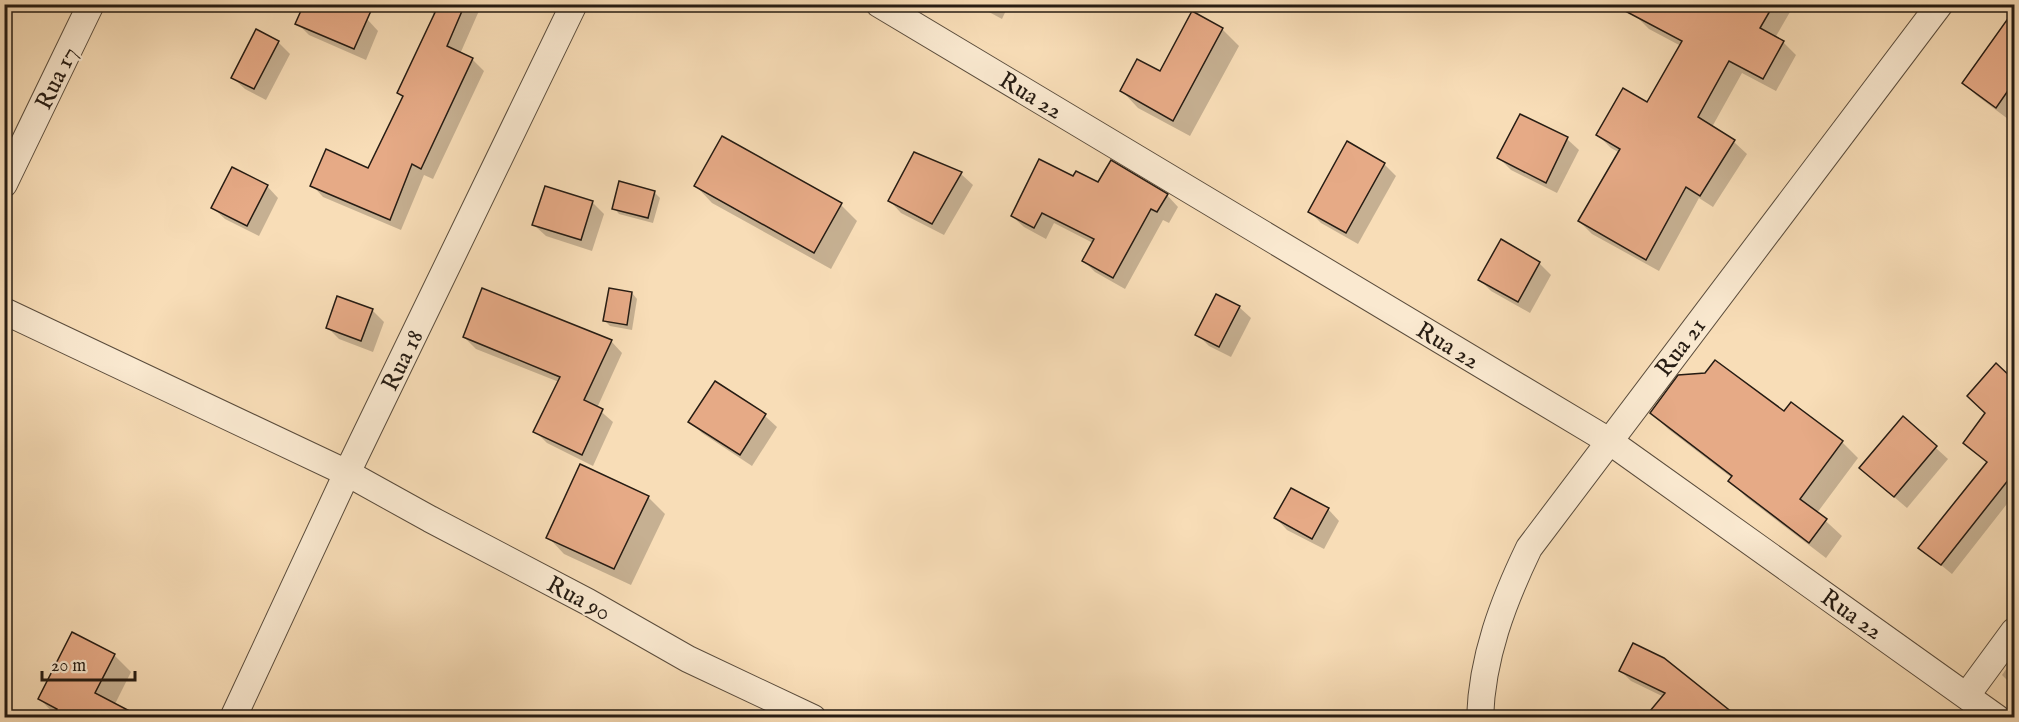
<svg xmlns="http://www.w3.org/2000/svg" width="2019" height="722" font-family="'IM FELL English',serif">
	<style>
		.shadow { fill: #0003 }
		.building { fill: #e6aa86; stroke: #261c13; stroke-width: 1.5 }
		.lines { fill: none; stroke-linecap: round; stroke-linejoin: round }
		.street-casing { stroke: #5a4c3c; stroke-width: 28 }
		.street { stroke: #fae9d0; stroke-width: 26 }
		.labels { text-anchor: middle; stroke-width: 4.5; stroke-linejoin: round; paint-order: stroke }
		.street-label { font-size: 24px; fill: #261c13; stroke: #fae9d0 }
	</style>
	<rect width="100%" height="100%" fill="#f8ddb7"/>
	<filter id="stains"><feTurbulence type="fractalNoise" baseFrequency=".00333" numOctaves="4"/><feColorMatrix values="0 0 0 0 .2 0 0 0 0 .09 0 0 0 0 .02 0 0 0 .5 -.17"/></filter>
	<radialGradient id="worn" r=".72"><stop offset=".6" stop-color="#630" stop-opacity="0"/><stop offset="1" stop-color="#630" stop-opacity=".3"/></radialGradient>
	<g class="shadow">
		<polygon points="423,4 482,4 460,54 473,60 484,71 433,179 424,175 401,230 323,197 312,185 369,169 404,98 399,93 435,15"/>
		<polygon points="974,4 1009,4 1002,19"/>
		<polygon points="1642,4 1794,5 1775,38 1783,42 1796,55 1776,91 1742,73 1712,127 1734,142 1747,154 1713,207 1699,198 1659,271 1592,234 1579,221 1620,153 1611,148 1598,135 1648,104 1681,46 1649,29 1636,16"/>
		<polygon points="1193,13 1222,29 1239,46 1190,136 1138,108 1122,91 1160,73"/>
		<polygon points="367,19 378,31 366,60 309,35 297,23"/>
		<polygon points="2005,26 2014,33 2014,110 2008,119 1976,95 1964,83"/>
		<polygon points="278,42 290,54 266,100 245,89 233,78"/>
		<polygon points="1520,116 1567,139 1579,150 1557,193 1511,170 1499,158"/>
		<polygon points="915,154 961,174 973,185 944,235 901,213 890,201"/>
		<polygon points="1384,164 1396,176 1358,244 1321,223 1310,212"/>
		<polygon points="1074,178 1167,195 1178,207 1169,223 1163,220 1125,289 1095,272 1084,261 1093,243 1054,223 1046,239 1024,227 1012,216"/>
		<polygon points="267,186 278,198 259,236 225,219 213,208"/>
		<polygon points="696,186 841,205 857,221 831,269 712,203"/>
		<polygon points="655,193 660,198 653,223 619,214 614,208"/>
		<polygon points="592,202 604,214 592,251 546,236 534,225"/>
		<polygon points="1539,263 1551,275 1530,313 1491,291 1479,279"/>
		<polygon points="632,293 637,299 632,330 610,326 605,321"/>
		<polygon points="1239,307 1251,318 1231,357 1209,346 1197,334"/>
		<polygon points="372,310 384,322 373,352 339,339 327,327"/>
		<polygon points="464,337 611,341 622,353 597,408 613,422 593,466 547,443 535,431 559,382 476,349"/>
		<polygon points="1996,365 2014,382 2014,495 1952,574 1920,548 1988,463 1965,443 1987,413"/>
		<polygon points="715,383 765,416 777,427 752,466 702,433 690,422"/>
		<polygon points="1652,413 1785,414 1842,442 1858,458 1817,513 1842,536 1826,558 1746,497 1730,481 1732,478 1668,429"/>
		<polygon points="1903,418 1948,459 1907,508 1873,479"/>
		<polygon points="648,497 665,514 631,585 564,554 548,537"/>
		<polygon points="1328,509 1339,521 1324,549 1287,530 1276,518"/>
		<polygon points="114,655 131,672 114,706 126,718 54,718 55,715 40,699"/>
		<polygon points="2014,658 2014,687 2002,675"/>
		<polygon points="1621,671 1724,708 1734,718 1648,718 1664,697 1631,681"/>
		<polygon points="1387,715 1390,718 1367,718"/>
	</g>
	<g class="building">
		<polygon points="304,4 374,4 354,49 295,24"/>
		<polygon points="439,4 465,4 447,46 473,58 421,169 412,164 390,220 310,186 326,149 368,168 403,96 397,93"/>
		<polygon points="1612,4 1774,4 1760,28 1784,41 1763,79 1729,61 1698,117 1735,140 1700,196 1686,187 1646,260 1578,221 1620,149 1596,135 1623,88 1647,102 1682,41"/>
		<polygon points="2014,10 2014,82 1996,108 1962,83"/>
		<polygon points="1192,11 1223,28 1173,121 1120,91 1137,59 1160,71"/>
		<polygon points="256,29 279,41 254,89 231,78"/>
		<polygon points="1520,114 1568,137 1546,183 1497,158"/>
		<polygon points="722,136 842,203 814,253 694,186"/>
		<polygon points="1347,141 1385,163 1346,233 1308,212"/>
		<polygon points="914,152 962,172 932,224 888,201"/>
		<polygon points="1039,159 1073,176 1076,171 1098,182 1111,160 1168,194 1157,212 1151,209 1113,278 1082,261 1094,239 1042,213 1034,228 1011,216"/>
		<polygon points="232,167 268,185 247,226 211,208"/>
		<polygon points="619,181 655,191 648,218 612,209"/>
		<polygon points="545,186 593,201 581,240 532,225"/>
		<polygon points="1501,239 1540,262 1518,302 1478,280"/>
		<polygon points="482,288 612,340 584,400 603,409 582,455 533,432 560,377 463,337"/>
		<polygon points="609,288 632,292 627,325 603,321"/>
		<polygon points="1216,294 1240,306 1219,347 1195,335"/>
		<polygon points="337,296 373,309 361,341 326,328"/>
		<polygon points="1715,360 1784,411 1791,402 1843,441 1800,499 1827,519 1809,543 1728,481 1732,476 1650,413 1678,375 1705,373"/>
		<polygon points="1996,363 2014,380 2014,483 2009,479 1941,565 1918,548 1987,462 1963,443 1985,413 1967,396"/>
		<polygon points="715,381 766,414 740,455 688,422"/>
		<polygon points="1903,416 1937,446 1894,497 1859,468"/>
		<polygon points="580,464 649,496 614,569 546,538"/>
		<polygon points="1291,488 1329,508 1312,539 1274,518"/>
		<polygon points="72,632 115,654 95,693 141,717 52,717 57,709 38,699"/>
		<polygon points="1633,643 1664,658 1738,717 1645,717 1665,693 1619,671"/>
	</g>
	<g class="lines">
		<g class="street-casing">
			<g id="street">
				<polyline points="879,4 1609,441 1997,718"/>
				<polyline points="4,184 91,4"/>
				<polyline points="4,311 347,473 430,519 588,602 688,659 813,718"/>
				<polyline points="1967,695 2014,631"/>
				<polyline points="233,718 347,473 574,4"/>
				<path d="M1480,718C1482,657 1503,602 1529,548L1940,4"/>
			</g>
		</g>
		<use href="#street" class="street"/>
	</g>
	<g class="labels">
		<g class="street-label">
			<text transform="translate(56 78) rotate(-64)" y="8">Rua 17</text>
			<text transform="translate(1031 95) rotate(31)" y="8">Rua 22</text>
			<text transform="translate(1448 345) rotate(31)" y="8">Rua 22</text>
			<text transform="translate(1680 347) rotate(-53)" y="8">Rua 21</text>
			<text transform="translate(402 360) rotate(-64)" y="8">Rua 18</text>
			<text transform="translate(579 598) rotate(28)" y="8">Rua 90</text>
			<text transform="translate(1852 614) rotate(35)" y="8">Rua 22</text>
		</g>
	</g>
	<rect width="2019" height="722" fill="none" stroke="#f8ddb7" stroke-width="24"/>
	<rect x="6" y="6" width="2007" height="710" fill="none" stroke="#261c13" stroke-width="3"/>
	<rect x="12" y="12" width="1995" height="698" fill="none" stroke="#261c13" stroke-width="1.5"/>
	<path d="M42 671v9h93v-9" fill="none" stroke="#261c13" stroke-width="3"/>
	<text x="51" y="671" font-size="18" fill="#261c13" stroke="#fae9d0" stroke-width="4.5" paint-order="stroke">20 m</text>
	<rect width="100%" height="100%" filter="url(#stains)"/>
	<rect width="100%" height="100%" fill="url(#worn)"/>
</svg>
